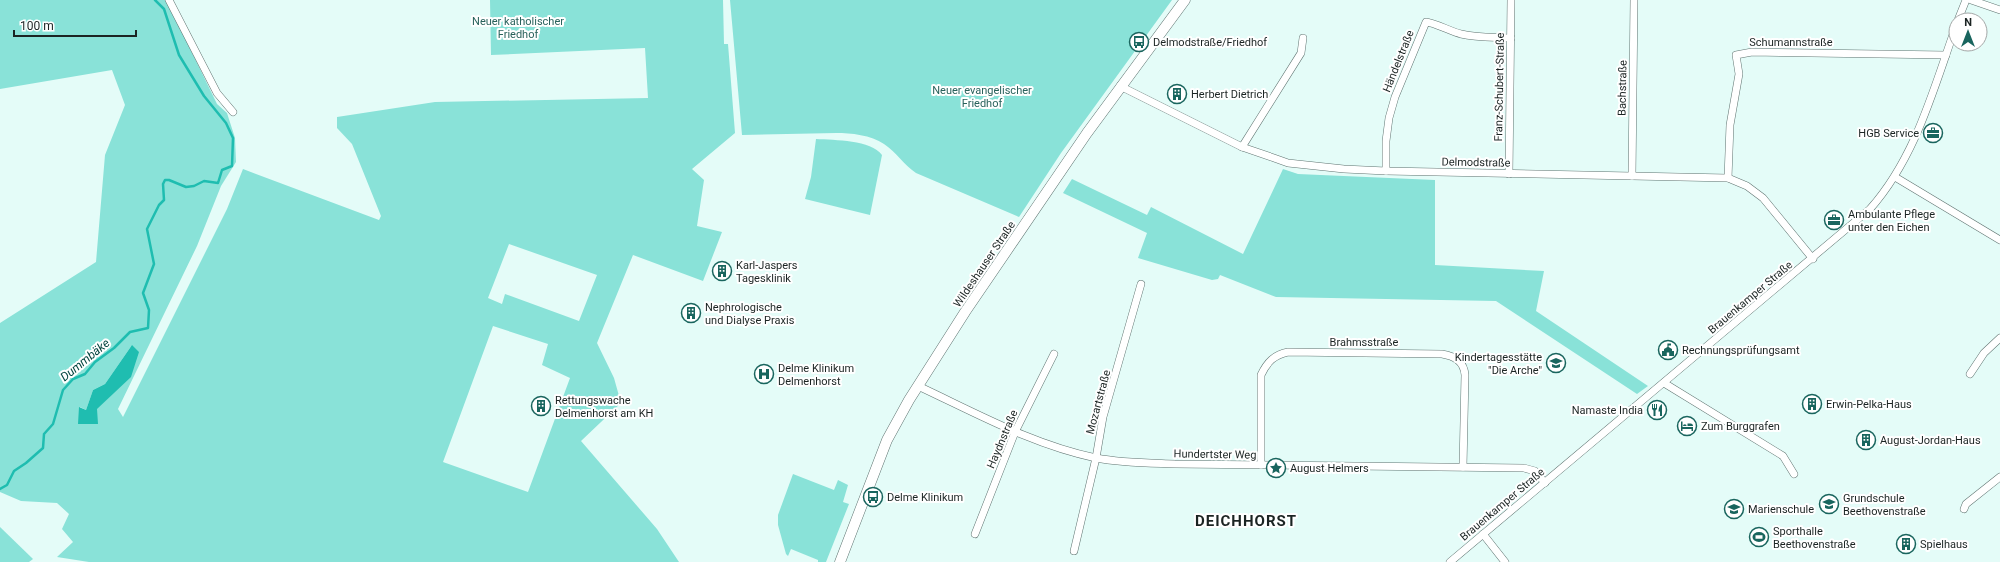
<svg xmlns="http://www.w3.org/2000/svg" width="2000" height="562" font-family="Roboto,sans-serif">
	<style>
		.green { fill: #89e2d8; fill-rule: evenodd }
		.water { fill: #1fbdb0 }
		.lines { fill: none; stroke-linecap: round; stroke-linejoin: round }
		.stream { stroke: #1fbdb0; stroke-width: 2.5 }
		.street-casing { stroke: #5f7471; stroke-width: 8 }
		.secondary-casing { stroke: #5f7471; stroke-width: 11 }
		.street { stroke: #fff; stroke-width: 7 }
		.secondary { stroke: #fff; stroke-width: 10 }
		.labels { text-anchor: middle; stroke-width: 4; stroke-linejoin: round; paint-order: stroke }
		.park-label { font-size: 11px; fill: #29625c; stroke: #fff }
		.poi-label { font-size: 11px; fill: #1b2423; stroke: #fff; text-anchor: start }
		.street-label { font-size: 11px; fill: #1b2423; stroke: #fff }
		.water-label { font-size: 12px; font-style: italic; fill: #044641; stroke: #fff }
		.district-label { font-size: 15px; font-weight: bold; letter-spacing: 1px; fill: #1b2423; stroke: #fff }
	</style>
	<rect width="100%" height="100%" fill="#e4fcf8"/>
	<g class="green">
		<path d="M0,0H165L168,3L217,104L227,113L235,138L236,162L221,186L197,246L118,409L123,417L227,209L243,169L379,220L381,216L352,144L337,128V117L435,102L648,98L645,48L491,55L490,0H723L724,44H728L735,133L692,169L704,180L697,226L722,232L703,281L633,255L597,343L614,378L621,403L581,441L657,529L679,562H89L57,557L73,542L62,529L69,514L57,503L21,501L0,492V323L96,262L105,155L125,105L112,70L0,89ZM509,244L597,275L579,321L505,294L502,304L488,298ZM493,326L548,344L542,365L570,378L528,492L443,462ZM132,345L109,397L79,424L80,407L86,410L93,390L105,384Z"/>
		<path d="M730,0H1172L1061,153L1019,217L916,173C904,165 896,152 884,144C871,135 851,133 836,133L742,135Z"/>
		<path d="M816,139C835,140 871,140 882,155L870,215L805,199L811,177Z"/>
		<polygon points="1283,169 1298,174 1435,180 1435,265 1544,271 1536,311 1648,386 1637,394 1496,301 1276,297 1220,275 1218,279 1212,280 1138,258 1147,233 1063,193 1072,179 1147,215 1151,207 1243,254"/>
		<polygon points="793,474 834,490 838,480 848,485 843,502 849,504 826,562 818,562 818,560 791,549 788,556 786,554 778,525 778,515"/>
		<polygon points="0,527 33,559 29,562 0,562"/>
	</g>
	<polygon class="water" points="132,345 139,352 131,377 97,409 98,424 78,424 79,407 86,410 93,390 105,384"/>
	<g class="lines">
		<polyline class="stream" points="0,489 7,485 14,471 26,463 43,448 44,434 53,424 63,390 73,379 85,374 95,362 114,348 130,332 148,328 149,310 143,293 154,264 147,229 159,205 164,200 163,184 165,180 169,180 186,187 194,186 204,181 218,183 222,170 232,166 233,138 226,123 204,96 179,55 164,9 155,0"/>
		<g class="street-casing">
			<g id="street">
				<polyline points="169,0 217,93 233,112"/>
				<polyline points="1971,0 2000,10"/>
				<polyline points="1958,20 1966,0"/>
				<polyline points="1120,86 1242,147 1274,158 1288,163 1344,169 1386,171 1728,178 1747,186 1763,198 1813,259"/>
				<polyline points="1242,147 1301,53 1303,38"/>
				<path d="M1386,171V141L1389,118L1395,97L1426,22C1433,22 1452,32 1461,34C1477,38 1495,37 1511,38"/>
				<polyline points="1509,174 1511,0"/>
				<polyline points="1632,176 1634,0"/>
				<polyline points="1895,177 2000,240"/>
				<polyline points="1728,178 1730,125 1739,74 1736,55 1752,52 1946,55"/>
				<polyline points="1970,374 1984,353 2000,338"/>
				<polyline points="1664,383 1783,456 1794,474"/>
				<path d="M918,386C976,413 1033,445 1096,458C1122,463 1149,463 1175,464L1524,468L1535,471L1545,483"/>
				<path d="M1261,465V375C1267,362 1274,355 1288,352L1442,354C1454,356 1464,361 1465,375L1463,467"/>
				<polyline points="1964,509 1966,504 2000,477"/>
				<polyline points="975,534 1015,432 1054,354"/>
				<polyline points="1483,534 1505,562"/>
				<polyline points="1074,551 1096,458 1103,417 1141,284"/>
				<path d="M1450,562L1870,209C1916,157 1933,90 1956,26"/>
			</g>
		</g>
		<g class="secondary-casing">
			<polyline id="secondary" points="840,562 887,440 909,400 965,312 1087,133 1185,0"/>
		</g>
		<use href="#street" class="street"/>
		<use href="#secondary" class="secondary"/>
	</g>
	<defs>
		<g id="bus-ring" transform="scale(1)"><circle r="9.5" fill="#fff" stroke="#19655e" stroke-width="1.5"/><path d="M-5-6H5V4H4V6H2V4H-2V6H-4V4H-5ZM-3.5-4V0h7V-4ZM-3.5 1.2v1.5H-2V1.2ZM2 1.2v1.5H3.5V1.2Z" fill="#19655e"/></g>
		<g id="building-ring" transform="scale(1)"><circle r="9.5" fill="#fff" stroke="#19655e" stroke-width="1.5"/><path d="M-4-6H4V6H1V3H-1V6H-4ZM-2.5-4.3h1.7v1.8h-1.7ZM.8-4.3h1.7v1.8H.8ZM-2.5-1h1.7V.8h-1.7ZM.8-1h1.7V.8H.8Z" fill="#19655e"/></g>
		<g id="office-ring" transform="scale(1)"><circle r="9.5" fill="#fff" stroke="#19655e" stroke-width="1.5"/><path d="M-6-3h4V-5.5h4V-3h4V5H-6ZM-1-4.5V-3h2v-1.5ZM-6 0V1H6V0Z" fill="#19655e"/></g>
		<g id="civic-ring" transform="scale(1)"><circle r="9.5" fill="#fff" stroke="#19655e" stroke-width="1.5"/><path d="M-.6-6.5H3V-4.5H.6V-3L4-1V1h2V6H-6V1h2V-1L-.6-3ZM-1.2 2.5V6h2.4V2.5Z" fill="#19655e"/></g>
		<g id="school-ring" transform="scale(1)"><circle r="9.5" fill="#fff" stroke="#19655e" stroke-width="1.5"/><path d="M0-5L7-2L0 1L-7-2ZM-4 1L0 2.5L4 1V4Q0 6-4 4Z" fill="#19655e"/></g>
		<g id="hospital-ring" transform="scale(1)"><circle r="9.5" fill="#fff" stroke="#19655e" stroke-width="1.5"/><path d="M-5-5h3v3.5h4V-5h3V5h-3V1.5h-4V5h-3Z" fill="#19655e"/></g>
		<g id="restaurant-ring" transform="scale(1)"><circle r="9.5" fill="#fff" stroke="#19655e" stroke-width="1.5"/><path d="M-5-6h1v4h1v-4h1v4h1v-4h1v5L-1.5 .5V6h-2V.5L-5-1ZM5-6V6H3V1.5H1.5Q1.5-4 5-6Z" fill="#19655e"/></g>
		<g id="hotel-ring" transform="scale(1)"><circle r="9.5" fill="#fff" stroke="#19655e" stroke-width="1.5"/><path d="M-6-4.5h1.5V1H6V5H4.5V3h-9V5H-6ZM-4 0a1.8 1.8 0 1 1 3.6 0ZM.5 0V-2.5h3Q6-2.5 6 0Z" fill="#19655e"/></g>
		<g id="sight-ring" transform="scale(1)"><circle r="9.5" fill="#fff" stroke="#19655e" stroke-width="1.5"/><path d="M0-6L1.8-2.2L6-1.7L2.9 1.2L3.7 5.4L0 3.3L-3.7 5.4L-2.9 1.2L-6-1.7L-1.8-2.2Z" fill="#19655e"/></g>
		<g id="stadium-ring" transform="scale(1)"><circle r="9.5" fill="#fff" stroke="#19655e" stroke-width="1.5"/><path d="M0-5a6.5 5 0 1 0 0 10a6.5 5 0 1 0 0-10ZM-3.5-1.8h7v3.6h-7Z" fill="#19655e"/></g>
	</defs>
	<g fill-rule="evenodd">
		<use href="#bus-ring" x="1139" y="42"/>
		<use href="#building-ring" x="1177" y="94"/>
		<use href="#office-ring" x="1933" y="133"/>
		<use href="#office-ring" x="1834" y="220"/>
		<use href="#building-ring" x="722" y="271"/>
		<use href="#building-ring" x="691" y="313"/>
		<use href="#civic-ring" x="1668" y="350"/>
		<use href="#school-ring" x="1556" y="363"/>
		<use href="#hospital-ring" x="764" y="374"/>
		<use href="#building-ring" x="1812" y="404"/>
		<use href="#building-ring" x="541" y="406"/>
		<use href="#restaurant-ring" x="1657" y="410"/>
		<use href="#hotel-ring" x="1687" y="426"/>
		<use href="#building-ring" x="1866" y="440"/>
		<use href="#sight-ring" x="1276" y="468"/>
		<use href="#bus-ring" x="873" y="497"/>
		<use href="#school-ring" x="1829" y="504"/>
		<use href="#school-ring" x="1734" y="509"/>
		<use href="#stadium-ring" x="1759" y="537"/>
		<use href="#building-ring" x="1906" y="544"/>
	</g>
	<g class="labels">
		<g class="park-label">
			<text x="518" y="25">Neuer katholischer<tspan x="518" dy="13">Friedhof</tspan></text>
			<text x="982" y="94">Neuer evangelischer<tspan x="982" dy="13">Friedhof</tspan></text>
		</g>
		<g class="poi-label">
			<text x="1153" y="46">Delmodstraße/Friedhof</text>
			<text x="1191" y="98">Herbert Dietrich</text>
			<text x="1919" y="137" text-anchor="end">HGB Service</text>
			<text x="1848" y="218">Ambulante Pflege<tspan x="1848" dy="13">unter den Eichen</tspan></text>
			<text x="736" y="269">Karl-Jaspers<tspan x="736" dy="13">Tagesklinik</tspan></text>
			<text x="705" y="311">Nephrologische<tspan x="705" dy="13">und Dialyse Praxis</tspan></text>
			<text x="1682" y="354">Rechnungsprüfungsamt</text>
			<text x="1542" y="361" text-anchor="end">Kindertagesstätte<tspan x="1542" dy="13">"Die Arche"</tspan></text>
			<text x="778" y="372">Delme Klinikum<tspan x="778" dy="13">Delmenhorst</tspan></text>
			<text x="555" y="404">Rettungswache<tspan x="555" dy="13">Delmenhorst am KH</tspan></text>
			<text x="1826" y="408">Erwin-Pelka-Haus</text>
			<text x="1643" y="414" text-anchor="end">Namaste India</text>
			<text x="1701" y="430">Zum Burggrafen</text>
			<text x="1880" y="444">August-Jordan-Haus</text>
			<text x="1290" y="472">August Helmers</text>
			<text x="887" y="501">Delme Klinikum</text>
			<text x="1843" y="502">Grundschule<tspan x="1843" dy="13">Beethovenstraße</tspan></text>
			<text x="1748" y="513">Marienschule</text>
			<text x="1773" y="535">Sporthalle<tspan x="1773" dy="13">Beethovenstraße</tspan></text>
			<text x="1920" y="548">Spielhaus</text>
		</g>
		<g class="street-label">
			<text x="1791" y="46">Schumannstraße</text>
			<text transform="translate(1398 61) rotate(-68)" y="4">Händelstraße</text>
			<text transform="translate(1499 87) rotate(-89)" y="4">Franz-Schubert-Straße</text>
			<text transform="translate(1622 88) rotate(-89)" y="4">Bachstraße</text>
			<text transform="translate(1476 162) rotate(1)" y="4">Delmodstraße</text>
			<text transform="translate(984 264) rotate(-56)" y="4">Wildeshauser Straße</text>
			<text transform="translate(1750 297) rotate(-40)" y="4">Brauenkamper Straße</text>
			<text x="1364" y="346">Brahmsstraße</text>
			<text transform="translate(1098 402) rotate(-75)" y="4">Mozartstraße</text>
			<text transform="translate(1002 439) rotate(-67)" y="4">Haydnstraße</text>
			<text transform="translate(1215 454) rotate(1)" y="4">Hundertster Weg</text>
			<text transform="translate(1502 504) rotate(-40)" y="4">Brauenkamper Straße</text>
		</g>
		<g class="water-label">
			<text transform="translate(85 360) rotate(-39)" y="4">Dummbäke</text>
		</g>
		<g class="district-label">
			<text x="1246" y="526">DEICHHORST</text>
		</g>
	</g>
	<g transform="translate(1968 32)"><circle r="19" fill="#ffffff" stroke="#a4a7a7"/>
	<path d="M0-3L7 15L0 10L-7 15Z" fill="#19655e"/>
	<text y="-6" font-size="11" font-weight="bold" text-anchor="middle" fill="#1b2423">N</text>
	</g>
	<path d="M14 30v6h122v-6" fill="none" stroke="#1b2423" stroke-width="2"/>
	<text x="20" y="30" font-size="12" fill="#1b2423" stroke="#ffffff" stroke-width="3" paint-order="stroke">100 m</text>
</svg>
